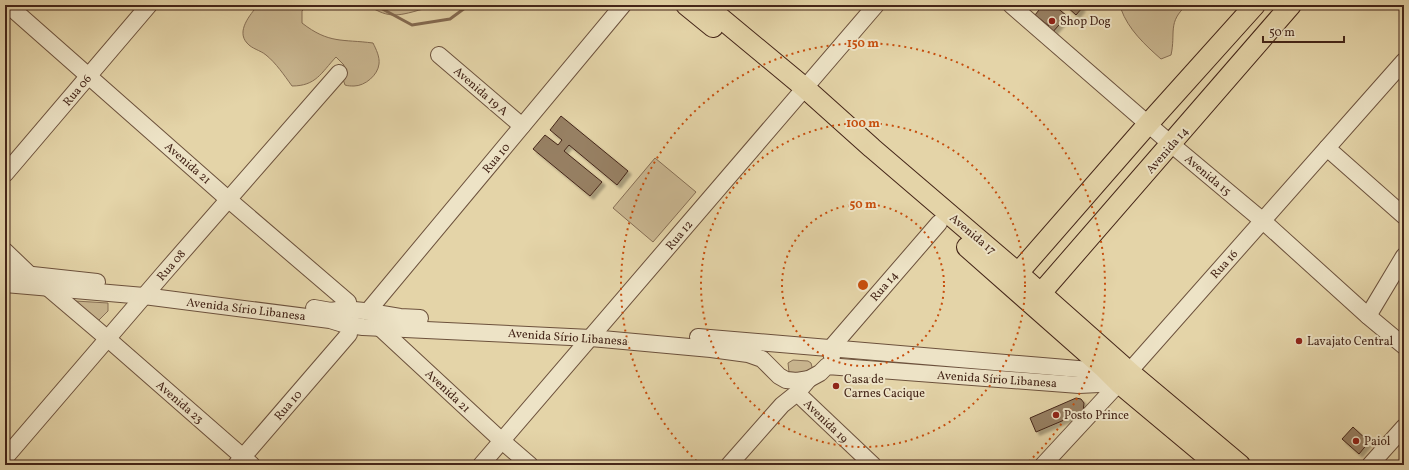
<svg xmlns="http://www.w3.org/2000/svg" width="1409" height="470" font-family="Vollkorn,serif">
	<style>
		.green { fill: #c9b690; stroke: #866e54 }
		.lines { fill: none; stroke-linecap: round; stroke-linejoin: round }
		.stream { stroke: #846a51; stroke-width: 3 }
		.building { fill: #978063; stroke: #442518; filter: url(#shadow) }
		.minor-casing { stroke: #6c513c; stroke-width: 18 }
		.major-casing { stroke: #442518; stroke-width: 22 }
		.minor { stroke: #ede3c6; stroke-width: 16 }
		.major { stroke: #e4d4a8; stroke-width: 20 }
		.ring { fill: none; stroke: #c74f0e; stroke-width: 2; stroke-dasharray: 2 4 }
		.poi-dot { fill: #8f2418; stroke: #ede3c6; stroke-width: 1.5 }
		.labels { text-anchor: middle; stroke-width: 4; stroke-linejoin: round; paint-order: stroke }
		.poi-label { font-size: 12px; fill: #442518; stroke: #ede3c6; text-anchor: start }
		.street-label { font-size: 12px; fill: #442518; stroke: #ede3c6 }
		.centre { fill: #c74f0e; stroke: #ede3c6; stroke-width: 2 }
		.ring-label { font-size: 12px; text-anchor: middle; font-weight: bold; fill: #c74f0e; stroke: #ede3c6; stroke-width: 4; stroke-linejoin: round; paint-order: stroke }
	</style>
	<defs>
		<filter id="shadow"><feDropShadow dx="3.5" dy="3.5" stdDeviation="1" flood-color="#0004"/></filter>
	</defs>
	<rect width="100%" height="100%" fill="#e4d4a8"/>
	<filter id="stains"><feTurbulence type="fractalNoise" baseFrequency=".005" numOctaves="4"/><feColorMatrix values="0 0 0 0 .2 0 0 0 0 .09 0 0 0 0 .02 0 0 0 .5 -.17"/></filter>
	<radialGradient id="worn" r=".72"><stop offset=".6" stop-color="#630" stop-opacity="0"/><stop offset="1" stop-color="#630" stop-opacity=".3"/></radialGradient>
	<g class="green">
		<path d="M258,5H307L302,11V23C329,44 342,39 373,43C376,49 380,57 379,64C378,75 365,86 354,86C351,86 348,86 345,85L342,76L344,65L336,57C321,73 316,86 292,86C284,75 276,63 266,55C260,50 252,49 247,43C236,31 250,15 258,5Z"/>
		<path d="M367,5H434C428,9 422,9 416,11C394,17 387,17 367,5Z"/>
		<path d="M1124,5H1187C1167,22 1176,33 1171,55L1161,59C1145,45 1128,29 1121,9Z"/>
		<polygon points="655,158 696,192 653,242 613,208"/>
		<polygon points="75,301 108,303 108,311 98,321"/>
		<polygon points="793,360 808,361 811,363 813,371 811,374 789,372 788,363"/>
	</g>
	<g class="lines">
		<polyline class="stream" points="375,5 412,25 450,19 469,5"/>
	</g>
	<g class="building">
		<polygon points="1043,5 1054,5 1067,16 1051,34 1045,30 1049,26 1035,15"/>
		<polygon points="1065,5 1078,5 1082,8 1076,15"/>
		<polygon points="561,116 628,171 617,185 569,145 564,151 602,182 590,196 533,149 545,135 558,145 562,140 550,130"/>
		<polygon points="1076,398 1081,399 1084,403 1083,412 1036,432 1030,418"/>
		<polygon points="1353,427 1369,442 1359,454 1342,439"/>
	</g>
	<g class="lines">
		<g class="minor-casing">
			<g id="minor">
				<polyline points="8,5 229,200 348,302 349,309"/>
				<polyline points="1011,5 1171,144 1263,221 1368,316 1404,346"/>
				<polyline points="439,55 522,126"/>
				<polyline points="1327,148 1404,216"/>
				<polyline points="5,174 149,5"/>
				<polyline points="5,251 29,274 29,279"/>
				<polyline points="5,272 97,282"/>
				<polyline points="5,284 144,296 330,320 343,324 363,327 591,338 711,349 748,354 762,359 779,376 786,380 797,381 809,379 820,373 827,366 1079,385 1119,383"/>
				<polyline points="48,288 108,339 252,465"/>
				<polyline points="314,308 331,311 344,309 364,311 400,317 420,318"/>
				<polyline points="368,311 623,5"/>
				<polyline points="1368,316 1404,256"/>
				<polyline points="385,325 380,328 502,441 530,465"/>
				<polyline points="698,337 1114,372"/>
				<polyline points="832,356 830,349 939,223"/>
				<polyline points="797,393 873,465"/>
				<polyline points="5,458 164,273 339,73"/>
				<polyline points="236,465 349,334 349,325"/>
				<polyline points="481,465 876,5"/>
				<polyline points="729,465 782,405 797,393 809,379"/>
				<polyline points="1043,465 1119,383 1404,61"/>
				<polyline points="1370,465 1404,427"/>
			</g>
		</g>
		<g class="major-casing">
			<g id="major">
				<polyline points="686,5 713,27"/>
				<polyline points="705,5 805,88 872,148 1018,273 1134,376 1240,465"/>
				<polyline points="967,247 1103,367 1119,383 1217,465"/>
				<polyline points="1018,273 1148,124 1255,5"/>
				<polyline points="1041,293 1291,5"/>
			</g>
		</g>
		<use href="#minor" class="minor"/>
		<use href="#major" class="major"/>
	</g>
	<g class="ring">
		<circle cx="863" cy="285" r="81"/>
		<circle cx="863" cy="285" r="162"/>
		<path d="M701 465A242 242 0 1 1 1025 465"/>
	</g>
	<g class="poi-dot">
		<circle cx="1052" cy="21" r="4"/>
		<circle cx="1299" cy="341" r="4"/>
		<circle cx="836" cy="386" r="4"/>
		<circle cx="1056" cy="415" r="4"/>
		<circle cx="1356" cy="441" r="4"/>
	</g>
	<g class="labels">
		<g class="poi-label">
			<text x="1060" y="25">Shop Dog</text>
			<text x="1307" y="345">Lavajato Central</text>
			<text x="844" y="383">Casa de<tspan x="844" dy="14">Carnes Cacique</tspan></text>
			<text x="1064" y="419">Posto Prince</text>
			<text x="1364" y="445">Paiol</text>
		</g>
		<g class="street-label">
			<text transform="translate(77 90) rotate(-50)" y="4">Rua 06</text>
			<text transform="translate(481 91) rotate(41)" y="4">Avenida 19 A</text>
			<text transform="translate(1167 150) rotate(-49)" y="4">Avenida 14</text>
			<text transform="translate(496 158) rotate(-50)" y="4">Rua 10</text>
			<text transform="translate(188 163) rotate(41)" y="4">Avenida 21</text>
			<text transform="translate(1208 175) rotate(40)" y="4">Avenida 15</text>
			<text transform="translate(973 234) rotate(40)" y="4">Avenida 17</text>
			<text transform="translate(679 235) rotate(-50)" y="4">Rua 12</text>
			<text transform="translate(1224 264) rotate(-48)" y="4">Rua 16</text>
			<text transform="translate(171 265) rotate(-49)" y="4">Rua 08</text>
			<text transform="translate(884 286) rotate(-49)" y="4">Rua 14</text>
			<text transform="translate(246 309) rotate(7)" y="4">Avenida Sírio Libanesa</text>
			<text transform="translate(568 337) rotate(4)" y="4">Avenida Sírio Libanesa</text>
			<text transform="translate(997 379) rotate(4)" y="4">Avenida Sírio Libanesa</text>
			<text transform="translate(448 391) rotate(43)" y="4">Avenida 21</text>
			<text transform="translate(180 402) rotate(41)" y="4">Avenida 23</text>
			<text transform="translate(288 405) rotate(-49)" y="4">Rua 10</text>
			<text transform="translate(826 421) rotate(44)" y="4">Avenida 19</text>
		</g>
	</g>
	<circle cx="863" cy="285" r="6" class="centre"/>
	<g class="ring-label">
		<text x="863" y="47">150 m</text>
		<text x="863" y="127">100 m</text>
		<text x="863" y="208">50 m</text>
	</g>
	<rect width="1409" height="470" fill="none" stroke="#e4d4a8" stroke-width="20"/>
	<rect x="6" y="6" width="1397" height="458" fill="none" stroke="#442518" stroke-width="2"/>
	<rect x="10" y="10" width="1389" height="450" fill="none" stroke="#442518"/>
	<path d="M1263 36v6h81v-6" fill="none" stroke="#442518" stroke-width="2"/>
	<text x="1269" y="36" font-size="12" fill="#442518" stroke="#ede3c6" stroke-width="3" paint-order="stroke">50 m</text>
	<rect width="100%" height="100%" filter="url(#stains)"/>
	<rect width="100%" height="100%" fill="url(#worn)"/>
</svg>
